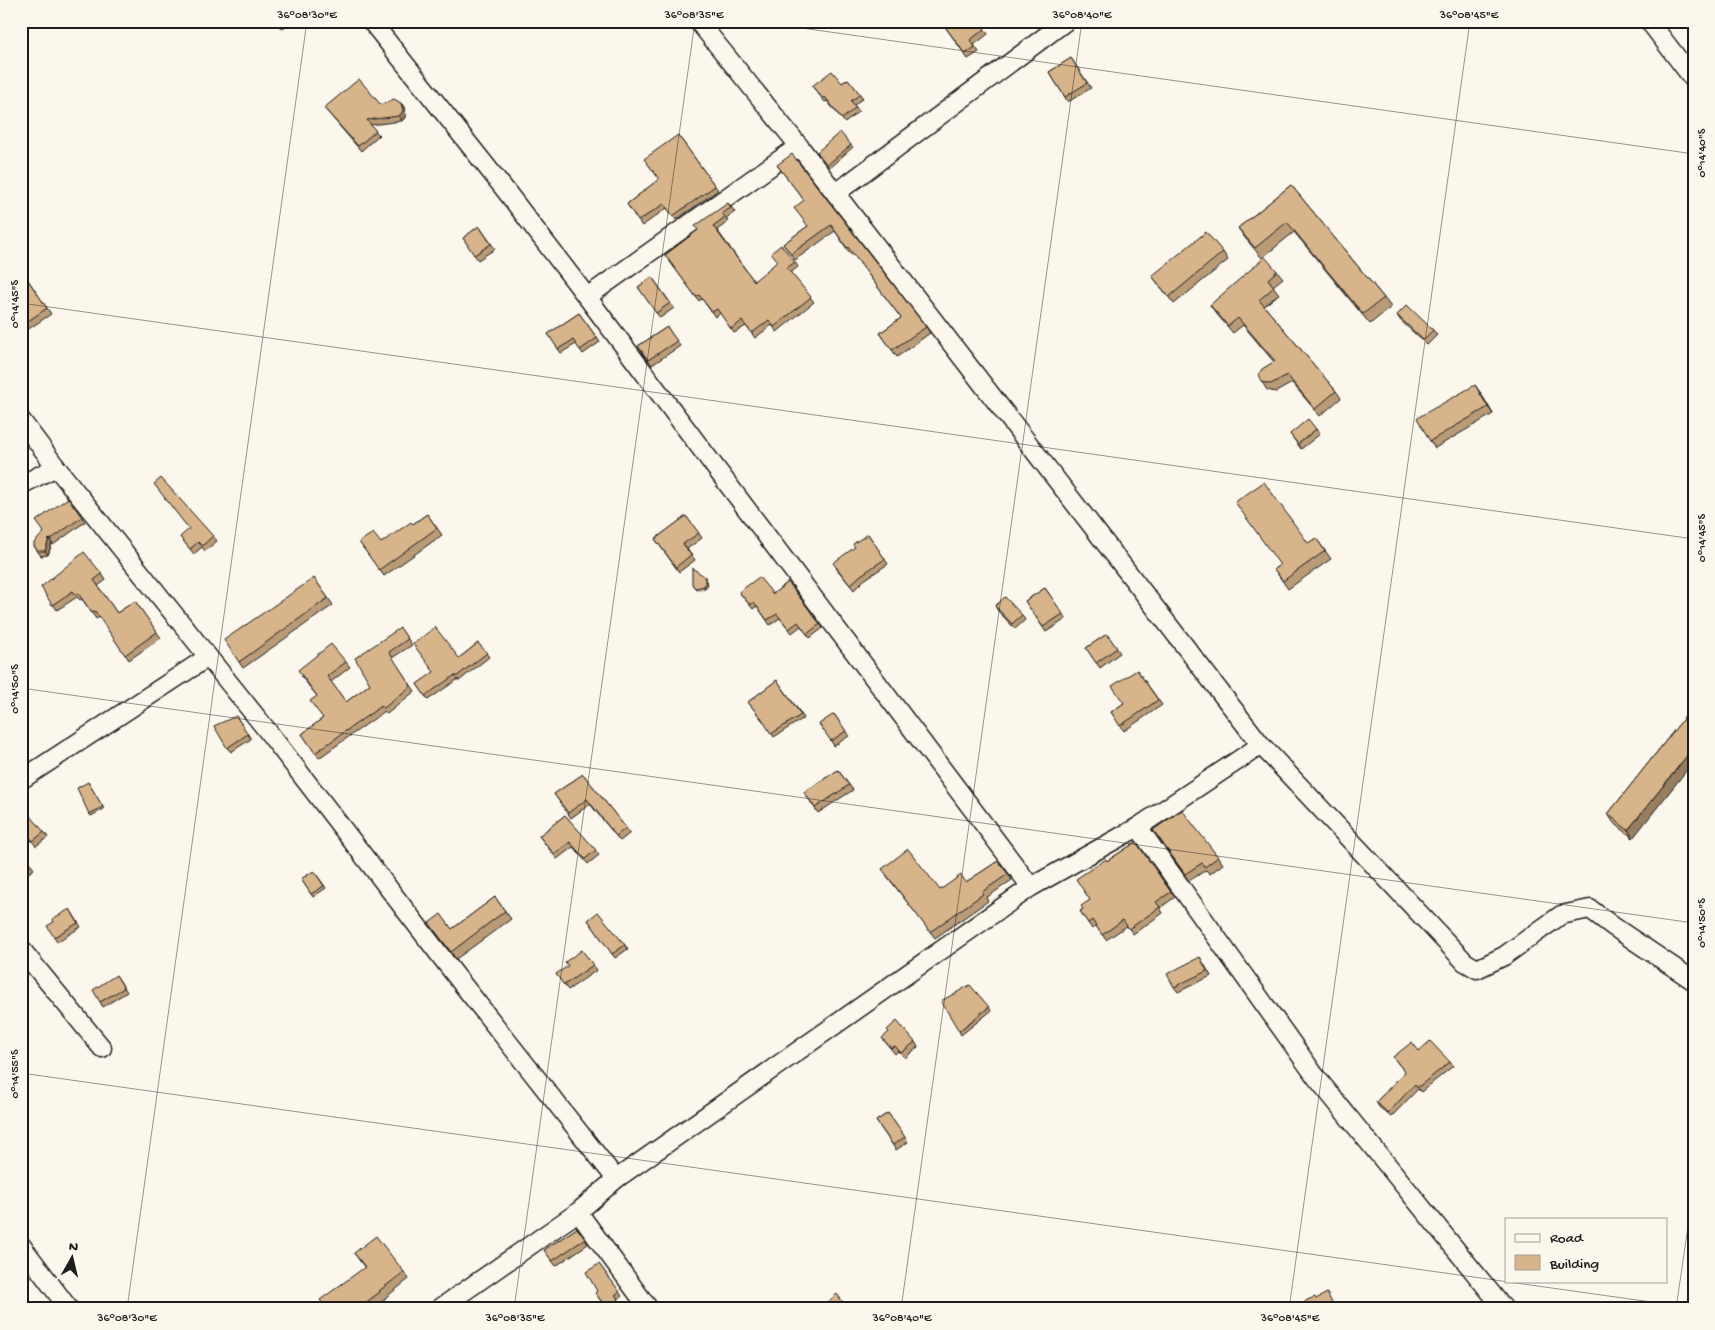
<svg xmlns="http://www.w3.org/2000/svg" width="1715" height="1330" font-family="'Gochi Hand',sans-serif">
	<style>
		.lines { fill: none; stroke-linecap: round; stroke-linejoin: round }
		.minor-casing { stroke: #1c1c1c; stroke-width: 21 }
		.minor { stroke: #fbf7ec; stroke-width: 18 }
		.wall { fill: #ba9b77; stroke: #1c1c1c }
		.shaded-wall { fill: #977e61; stroke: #1c1c1c }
		.building { fill: #d8b48a; stroke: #1c1c1c }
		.ticks { fill: none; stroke: #1c1c1c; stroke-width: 1; stroke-opacity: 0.45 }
		.neatline { fill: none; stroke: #1c1c1c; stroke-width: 2 }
		.ticks-label { font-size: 12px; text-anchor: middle; fill: #1c1c1c }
	</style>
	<rect width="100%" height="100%" fill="#fbf7ec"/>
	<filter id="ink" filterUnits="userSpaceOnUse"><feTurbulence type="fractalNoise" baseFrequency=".02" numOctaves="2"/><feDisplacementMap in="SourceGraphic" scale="10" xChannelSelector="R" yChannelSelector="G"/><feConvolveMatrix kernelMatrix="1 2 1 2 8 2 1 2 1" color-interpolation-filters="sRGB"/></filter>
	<g filter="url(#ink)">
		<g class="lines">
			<g class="minor-casing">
				<g id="minor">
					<polyline points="371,21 506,191 587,297 1031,887"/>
					<polyline points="1649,21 1694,80"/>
					<polyline points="836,193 1066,21"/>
					<polyline points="587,297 799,146"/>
					<polyline points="21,420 56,467 266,729 456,976 616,1179"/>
					<polyline points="21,485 56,467"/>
					<polyline points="1261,745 1465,962 1477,969 1504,956 1561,915 1590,909 1614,927 1694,981"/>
					<polyline points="21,780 208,657"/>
					<polyline points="1138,827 1316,1077 1504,1309"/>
					<polyline points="21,949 102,1048"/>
					<polyline points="578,1212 649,1309"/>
					<polyline points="21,1245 69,1309"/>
					<polyline points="439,1309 578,1212 616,1179 1031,887 1138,827 1261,745 799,146 698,21"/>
				</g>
			</g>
			<use href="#minor" class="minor"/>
		</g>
		<g class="wall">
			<polygon points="277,21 293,21 282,29"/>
			<polygon points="941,21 979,21 988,34 974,45 979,52 968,59"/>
			<polygon points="1071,58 1091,88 1068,102 1049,72"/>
			<polygon points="848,79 863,98 854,105 859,111 845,123 827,101 825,102 812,86 842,83"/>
			<polygon points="401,103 404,107 406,116 402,121 370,125 379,135 361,151 324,108"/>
			<polygon points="678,135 718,190 676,220 667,208 642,226 627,204 659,179"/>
			<polygon points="851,145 853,147 829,168 817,152"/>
			<polygon points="777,165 926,327 930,333 897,357 880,333 901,318 853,254 851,255 835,231 795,260 783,244 808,226 804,200"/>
			<polygon points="1291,185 1384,298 1391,307 1370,324 1294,232 1262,258 1245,238 1238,228"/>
			<polygon points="728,203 735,212 726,218 728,222 717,230 754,281 795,262 798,267 790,273 814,302 777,332 772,325 755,338 746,326 734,333 720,313 715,317 702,299 699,301 665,255 698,230"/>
			<polygon points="479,226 495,249 478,260 463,238"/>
			<polygon points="1223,252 1228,260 1174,304 1152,276"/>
			<polygon points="1277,271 1283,278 1273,286 1279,294 1264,306 1336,391 1341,398 1320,416 1292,383 1276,392 1267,390 1262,382 1274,362 1243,325 1233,333 1215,312 1210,305"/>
			<polygon points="652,277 674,308 660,318 638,287"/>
			<polygon points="28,280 51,314 21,334 21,284"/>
			<polygon points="579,313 600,342 583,354 576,344 561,353 548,334"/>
			<polygon points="1397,315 1433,330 1437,335 1427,345 1400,320"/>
			<polygon points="667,327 680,346 652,365 638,346"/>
			<polygon points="1480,392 1493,414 1435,448 1430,441"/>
			<polygon points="1316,429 1320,434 1301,449 1290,434"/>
			<polygon points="68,498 85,522 53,545 52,543 48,555 41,556 34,546"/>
			<polygon points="427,514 442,535 384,576 359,542 381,543 413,524"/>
			<polygon points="686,516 702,538 687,549 695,560 679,572 655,539"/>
			<polygon points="868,534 888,564 864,580 854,590 836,568 855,547"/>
			<polygon points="213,536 217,541 205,551 202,547 194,554 180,537"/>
			<polygon points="1316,538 1331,559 1288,589 1274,569"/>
			<polygon points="102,574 106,580 98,586 117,613 135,601 161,638 129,660 99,617 96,619 82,599 80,600 77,597 57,610 41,587"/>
			<polygon points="314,578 333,605 243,668 239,662"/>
			<polygon points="706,578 708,585 705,589 698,590 695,588 692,583"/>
			<polygon points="788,582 823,628 810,638 801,626 792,633 780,618 770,625 757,606 753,609 739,592 773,594"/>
			<polygon points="1045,588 1066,619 1046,632 1025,601"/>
			<polygon points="995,606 1022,615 1025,620 1015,629 998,611"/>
			<polygon points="400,628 412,645 392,658 415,691 387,714 385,711 319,758 302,734 323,718 317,696 301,676 346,662 350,667 331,682 346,702 370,684"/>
			<polygon points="1107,634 1120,653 1100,668 1086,648"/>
			<polygon points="478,643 489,657 459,681 458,679 428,700 417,684 459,658"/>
			<polygon points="1137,670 1162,705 1124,731 1111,712 1124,703"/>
			<polygon points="777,680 804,718 774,737 764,721 763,721 748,702"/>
			<polygon points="1691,709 1633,838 1613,822 1608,814"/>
			<polygon points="834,714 849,736 834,746 831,741"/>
			<polygon points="236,716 251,739 231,752 227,748"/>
			<polygon points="838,770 853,790 818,813 804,792"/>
			<polygon points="583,774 630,833 620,841 590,804 571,818 554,794"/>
			<polygon points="88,782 104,809 91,816 89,814"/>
			<polygon points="21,812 44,832 48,837 36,846 21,828"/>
			<polygon points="565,815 599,855 588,864 573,847 557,859 539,836"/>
			<polygon points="1153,830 1218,857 1223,864 1210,874 1206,870 1189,881"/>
			<polygon points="1136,842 1175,897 1160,908 1163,913 1133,934 1127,926 1106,940 1096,926 1092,929 1080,911 1083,909 1090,900 1107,861"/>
			<polygon points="21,852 34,869 23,877 21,874"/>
			<polygon points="998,861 1012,880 986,898 988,901 935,938 886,875 940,890 966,882"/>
			<polygon points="314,871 326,888 313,897 301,879"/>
			<polygon points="495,897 511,919 456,959 429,923 452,929"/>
			<polygon points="70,909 81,927 57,942 54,937 54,922"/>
			<polygon points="588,920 625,945 628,949 615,958"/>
			<polygon points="1200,957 1211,976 1178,992 1174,987"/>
			<polygon points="593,965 597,970 568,990 556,974"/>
			<polygon points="21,966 25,971 21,973"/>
			<polygon points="116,975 127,992 103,1007 100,1002"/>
			<polygon points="989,1007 991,1011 961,1035 959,1031"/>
			<polygon points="882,1038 915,1042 918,1047 905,1058 898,1051 895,1054"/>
			<polygon points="1419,1051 1450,1062 1453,1066 1421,1092 1418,1089 1391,1117 1379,1107 1376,1102 1405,1072 1396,1061"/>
			<polygon points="888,1113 908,1142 896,1150 876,1121"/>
			<polygon points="577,1228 588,1244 556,1266 544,1250"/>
			<polygon points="354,1253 404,1272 409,1279 385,1298 385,1299 372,1309 326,1309 365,1268"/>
			<polygon points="599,1264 622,1296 618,1299 622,1304 615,1309 607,1309 598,1297 597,1291"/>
		</g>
		<g class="shaded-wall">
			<polygon points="401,103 404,107 406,116 402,121 399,116"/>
			<polygon points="1475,385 1480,392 1493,414 1488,407"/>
			<polygon points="49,539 52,543 48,555 45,551"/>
			<polygon points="704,576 706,578 708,585 705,589 704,586"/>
			<polygon points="1694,747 1694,761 1633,838 1628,830"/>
		</g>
		<g class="building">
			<polygon points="277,21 284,21 279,24"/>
			<polygon points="941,21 979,21 985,29 970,40 975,47 965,54"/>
			<polygon points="1071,58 1087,83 1065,97 1049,72"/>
			<polygon points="832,71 842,83 848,79 860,94 851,101 856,107 842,119 825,97 823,99 812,86"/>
			<polygon points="359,79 381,105 394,99 401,103 403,111 399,116 367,120 376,131 358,146 324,108"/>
			<polygon points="840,132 851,145 827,165 817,152"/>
			<polygon points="678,135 715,186 673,216 664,204 638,221 627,204 659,179 644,159"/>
			<polygon points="792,154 926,327 892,350 880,333 901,318 848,247 847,248 831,225 791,254 783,244 808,226 794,208 804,200 777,165"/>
			<polygon points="1291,185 1384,298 1363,314 1287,222 1255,248 1238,228"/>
			<polygon points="728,203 731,208 722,213 725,217 713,226 754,281 778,261 771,253 781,245 795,262 787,268 811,297 774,327 769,320 752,333 742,321 731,329 717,309 712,312 699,295 696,297 665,255 698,230 695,226"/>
			<polygon points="479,226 491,244 474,255 463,238"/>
			<polygon points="1206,232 1223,252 1169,297 1152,276"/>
			<polygon points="1265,257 1277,271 1268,279 1274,287 1259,300 1336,391 1315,409 1287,375 1271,384 1262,382 1259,374 1262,369 1275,361 1238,318 1228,326 1210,305"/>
			<polygon points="652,277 670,303 656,313 638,287"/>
			<polygon points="28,280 47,308 21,326 21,284"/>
			<polygon points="1407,305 1433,330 1423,340 1397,315"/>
			<polygon points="579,313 597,338 580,350 573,340 558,349 548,334"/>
			<polygon points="667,327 677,341 648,360 638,346"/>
			<polygon points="1475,385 1488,407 1430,441 1417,418"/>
			<polygon points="1308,419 1316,429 1298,444 1290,434"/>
			<polygon points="161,478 213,536 202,546 198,542 190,549 180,537 189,529 154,484"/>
			<polygon points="1264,482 1308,543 1316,538 1325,551 1283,581 1274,569 1280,565 1235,502"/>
			<polygon points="68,498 82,517 50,540 49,539 45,551 38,551 34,546 34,543 44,532 36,521"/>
			<polygon points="427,514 437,528 379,570 359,542 373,533 381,543 411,522 413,524"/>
			<polygon points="686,516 699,533 683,544 691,555 676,567 655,539"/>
			<polygon points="868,534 885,559 861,575 850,585 833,563 855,547 853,544"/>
			<polygon points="84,552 102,574 94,580 117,613 135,601 157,632 125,655 95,611 92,613 78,593 76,595 73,591 52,605 41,587"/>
			<polygon points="692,568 704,576 706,583 704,586 696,588 693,586 692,583"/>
			<polygon points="759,577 773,594 788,582 820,624 807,634 798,622 789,629 777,614 767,620 754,602 750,605 739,592"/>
			<polygon points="314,578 328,598 239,662 224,640"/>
			<polygon points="1045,588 1063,614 1043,627 1025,601"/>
			<polygon points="1005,597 1022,615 1012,624 995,606"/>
			<polygon points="435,627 459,658 478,643 487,653 456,677 455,675 425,696 417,684 434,672 413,644"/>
			<polygon points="400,628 408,639 389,652 411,686 384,708 381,706 315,753 302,734 323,718 310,701 317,696 298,670 331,644 346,662 327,676 346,702 370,684 355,658"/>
			<polygon points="1107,634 1117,648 1096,663 1086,648"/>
			<polygon points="1137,670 1158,700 1120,726 1111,712 1124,703 1112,686"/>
			<polygon points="777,680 801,715 771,734 761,717 760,717 748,702"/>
			<polygon points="1691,709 1694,712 1694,747 1628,830 1608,814"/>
			<polygon points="834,714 846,731 831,741 819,724"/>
			<polygon points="236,716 248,734 227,748 214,726"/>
			<polygon points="838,770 849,785 815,808 804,792"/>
			<polygon points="583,774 626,828 616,836 587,799 568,813 554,794"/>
			<polygon points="88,782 103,807 89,814 77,788"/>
			<polygon points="25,809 44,832 33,841 21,827 21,812"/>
			<polygon points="1182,810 1218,857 1205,867 1202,863 1185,874 1153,830"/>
			<polygon points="565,815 596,850 585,859 570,842 554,854 539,836"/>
			<polygon points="1136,842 1171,892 1156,902 1160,907 1129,929 1123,920 1102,935 1092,920 1088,923 1080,911 1083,909 1081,906 1090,900 1076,879 1106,859 1107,861"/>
			<polygon points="908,849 940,890 961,875 966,882 998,861 1008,874 982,892 983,894 930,932 882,869"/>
			<polygon points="21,852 30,864 21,871"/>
			<polygon points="314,871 324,886 311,894 301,879"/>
			<polygon points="495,897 505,911 451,952 429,923 441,914 452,929"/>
			<polygon points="70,909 78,923 54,937 47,926 54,922 52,919"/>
			<polygon points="598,912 625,945 612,954 588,920"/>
			<polygon points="582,950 593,965 564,985 556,974 568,966 565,962"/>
			<polygon points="1200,957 1207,971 1174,987 1167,974"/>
			<polygon points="116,975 124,988 100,1002 93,990"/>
			<polygon points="970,985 989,1007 959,1031 941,1001"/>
			<polygon points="897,1021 915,1042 901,1053 895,1046 891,1048 882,1038 889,1032 887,1030"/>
			<polygon points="1430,1041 1450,1062 1417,1088 1415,1084 1388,1113 1376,1102 1405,1072 1393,1057 1412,1042 1419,1051"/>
			<polygon points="888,1113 905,1137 893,1145 876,1121"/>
			<polygon points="577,1228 585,1239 552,1261 544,1250"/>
			<polygon points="376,1236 404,1272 379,1291 380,1292 357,1309 327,1309 320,1300 365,1267 354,1253"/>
			<polygon points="599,1264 620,1292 615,1295 619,1299 607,1308 595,1293 597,1291 586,1272"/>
			<polygon points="1327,1293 1335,1309 1297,1309 1307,1300 1315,1297 1316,1299"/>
			<polygon points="837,1294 848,1309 822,1309 825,1307 823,1306"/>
		</g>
	</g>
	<path class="ticks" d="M752,21L1694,154M21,303L1694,539M21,688L1694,923M21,1073L1694,1308M127,1309L307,21M514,1309L695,21M901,1309L1082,21M1289,1309L1470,21M1676,1309L1694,1185"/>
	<rect width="1715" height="1330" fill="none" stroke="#fbf7ec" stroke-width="55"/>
	<rect x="1505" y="1218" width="162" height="65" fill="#fbf7ec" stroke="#a29f99"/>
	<rect x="1515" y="1234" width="25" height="8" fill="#fbf7ec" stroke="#a29f99"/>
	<text x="1550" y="1242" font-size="15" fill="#1c1c1c">Road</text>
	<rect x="1515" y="1255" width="25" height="15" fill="#d8b48a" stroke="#a29f99"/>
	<text x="1550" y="1268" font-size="15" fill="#1c1c1c">Building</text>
	<g transform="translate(72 1258) rotate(8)" stroke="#fbf7ec" stroke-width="4" paint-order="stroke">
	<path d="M0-4L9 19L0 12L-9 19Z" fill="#1c1c1c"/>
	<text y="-8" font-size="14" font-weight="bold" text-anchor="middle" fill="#1c1c1c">N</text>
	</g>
	<rect x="28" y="28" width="1660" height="1274" class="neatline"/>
	<g class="ticks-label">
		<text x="307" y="18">36°08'30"E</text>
		<text x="694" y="18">36°08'35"E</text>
		<text x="1082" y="18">36°08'40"E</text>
		<text x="1469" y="18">36°08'45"E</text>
		<text transform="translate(1701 153) rotate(-90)" y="4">0°14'40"S</text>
		<text transform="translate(14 304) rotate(-90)" y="4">0°14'45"S</text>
		<text transform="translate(1701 538) rotate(-90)" y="4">0°14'45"S</text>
		<text transform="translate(14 689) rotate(-90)" y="4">0°14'50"S</text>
		<text transform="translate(1701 923) rotate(-90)" y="4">0°14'50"S</text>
		<text transform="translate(14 1074) rotate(-90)" y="4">0°14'55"S</text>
		<text x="127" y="1321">36°08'30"E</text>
		<text x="515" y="1321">36°08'35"E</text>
		<text x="902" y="1321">36°08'40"E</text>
		<text x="1290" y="1321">36°08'45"E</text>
	</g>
</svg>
